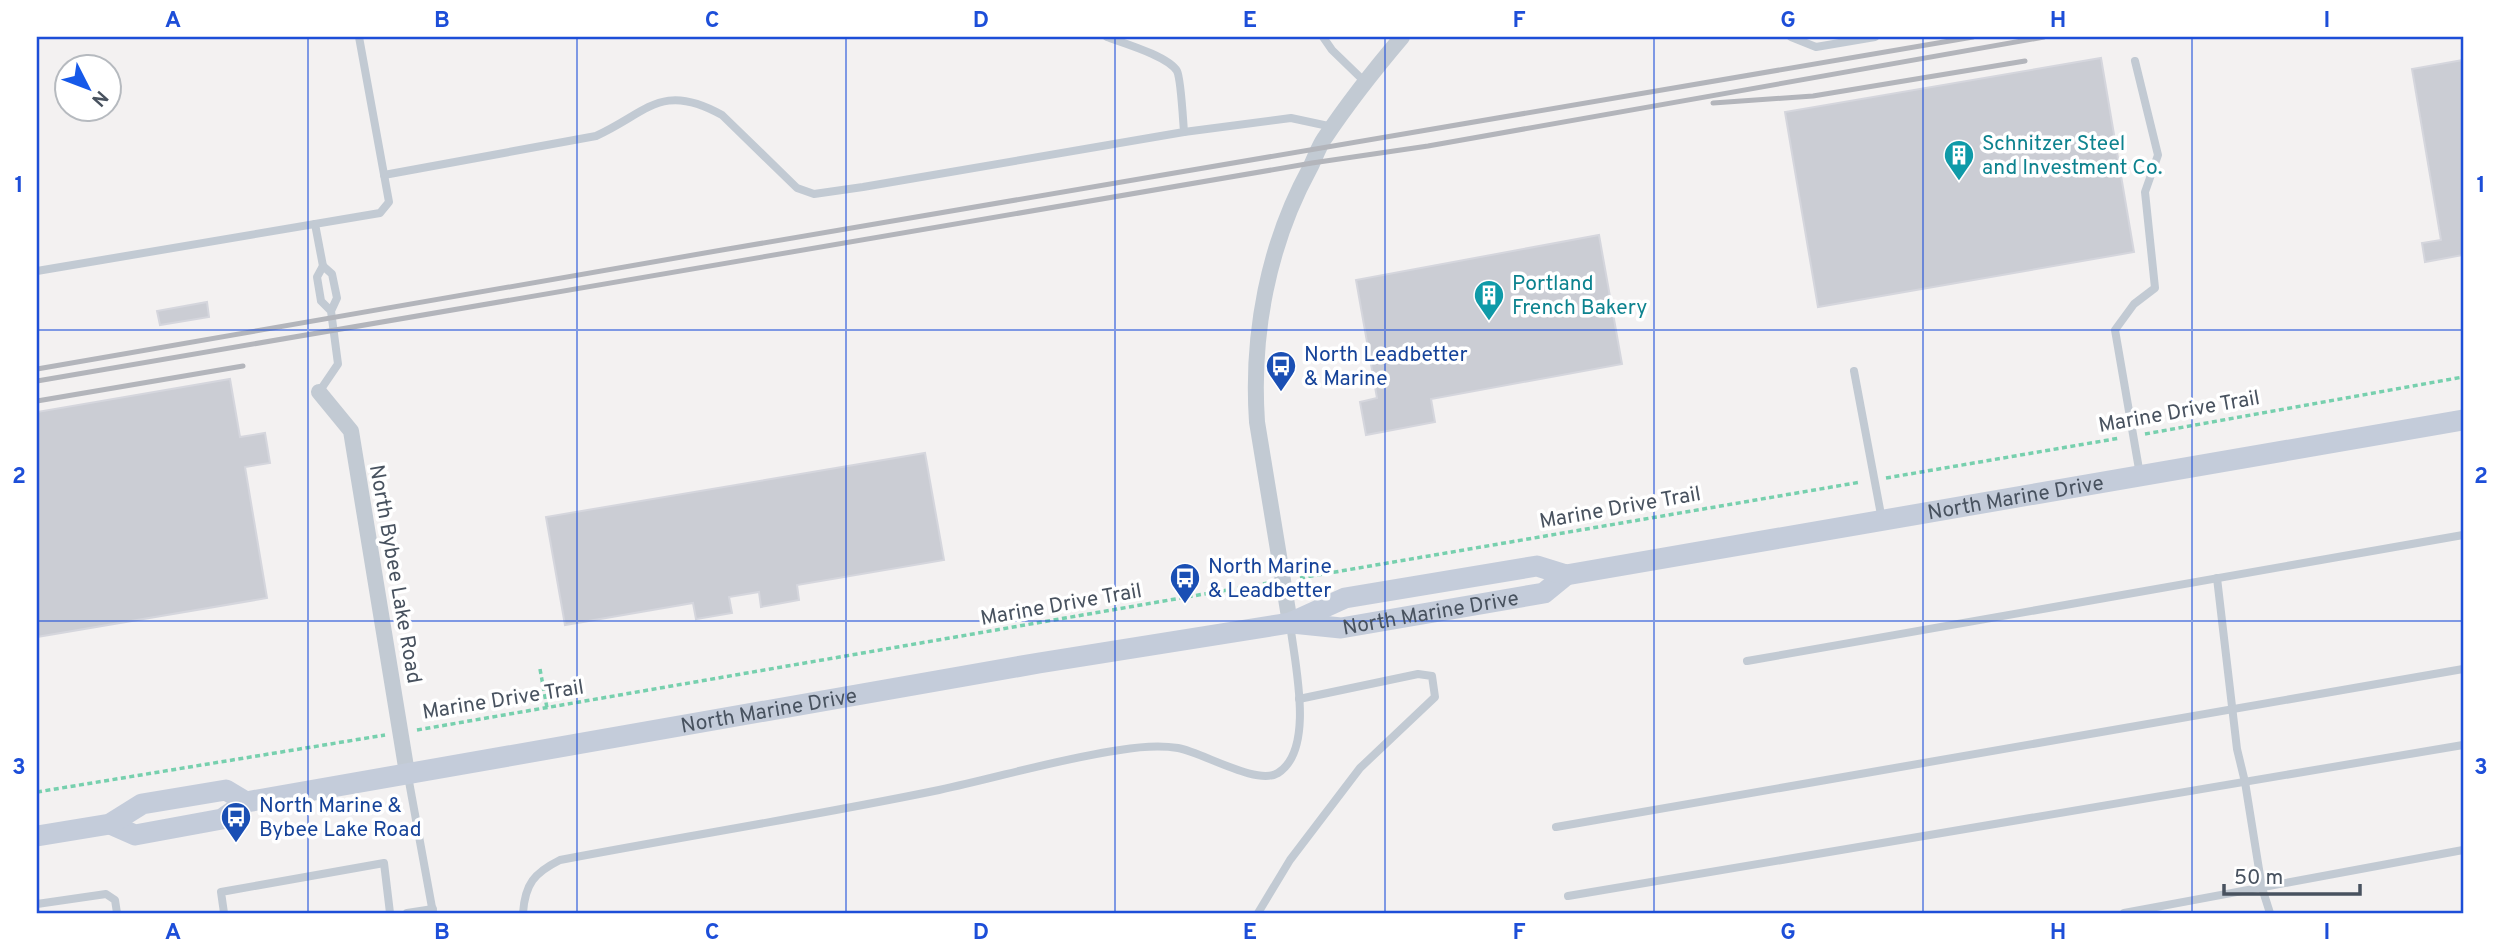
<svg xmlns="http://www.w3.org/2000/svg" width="2500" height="950" font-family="Overpass,sans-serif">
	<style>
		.building { fill: #cbcdd4; stroke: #d5d6dd; stroke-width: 2 }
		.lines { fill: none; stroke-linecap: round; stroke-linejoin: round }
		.path { stroke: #77d0ae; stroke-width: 3.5; stroke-dasharray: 5 3.5; stroke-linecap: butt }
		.service { stroke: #c2cad3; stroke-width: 8 }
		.minor { stroke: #c2cad3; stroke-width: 16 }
		.secondary { stroke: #c4ccda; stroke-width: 21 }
		.rail { stroke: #b3b5bb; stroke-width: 5 }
		.grid { fill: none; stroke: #1d4ed8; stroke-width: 2; stroke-opacity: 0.55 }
		.labels { text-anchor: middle; stroke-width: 7; stroke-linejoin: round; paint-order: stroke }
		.culture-label { font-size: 21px; fill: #0d838f; stroke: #fff; text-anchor: start }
		.transit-label { font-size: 21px; fill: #164399; stroke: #fff; text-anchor: start }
		.street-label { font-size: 21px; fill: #48525f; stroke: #fff }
		.neatline { fill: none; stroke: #1d4ed8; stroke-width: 2.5 }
		.grid-label { font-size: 23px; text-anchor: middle; font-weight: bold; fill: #1d4ed8 }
	</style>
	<rect width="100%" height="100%" fill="#f3f1f1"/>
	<g class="building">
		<polygon points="2101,58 2134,252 1818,307 1785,112"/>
		<polygon points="2463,60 2463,255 2425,262 2422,243 2441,240 2412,69"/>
		<polygon points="1599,235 1622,364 1431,399 1435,422 1366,435 1360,402 1377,398 1356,280"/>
		<polygon points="207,302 209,317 160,325 157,311"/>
		<polygon points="230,379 240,437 265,433 270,463 245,467 267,598 37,637 37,412"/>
		<polygon points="925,453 944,560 797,585 799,600 761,607 759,592 729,597 732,613 696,619 693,603 565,625 546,517"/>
	</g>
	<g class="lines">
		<g class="path">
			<polyline points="2145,434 2463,377"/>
			<polyline points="1886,478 2120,438"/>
			<polyline points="1300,578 1861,482"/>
			<polyline points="540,669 547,708"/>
			<polyline points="417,730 1268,583"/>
			<polyline points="37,792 385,735"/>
		</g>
		<g class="service">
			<polyline points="1323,37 1332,50 1364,81"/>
			<polyline points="1791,37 1816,47 1875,37"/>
			<polyline points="2135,61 2158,155 2145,192 2155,288 2134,304 2115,330 2140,475"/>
			<polyline points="1184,132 1291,118 1333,127"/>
			<path d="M384,175L596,136C647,113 661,81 722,115L797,188L814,194L863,187L1184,132C1183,120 1181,79 1177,71C1168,56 1123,43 1107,37"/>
			<polyline points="315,224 323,266"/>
			<polyline points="37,271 380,213 389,202 359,37"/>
			<polyline points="1854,371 1882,520"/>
			<polyline points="319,392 338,364 331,311 337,298 332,274 323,266 317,277 321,301 331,311"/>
			<polyline points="2217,578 2237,749 2245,782 2262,888 2270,913"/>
			<polyline points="1747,661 2463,535"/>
			<polyline points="408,776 433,913"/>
			<polyline points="1556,827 2463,669"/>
			<polyline points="1568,896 2463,745"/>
			<polyline points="37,904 106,894 115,900 117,913"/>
			<polyline points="224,913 221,892 384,863 390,913"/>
			<polyline points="407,913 433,909"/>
			<path d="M523,913C525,884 534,873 560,860C686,836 813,816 939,790C1000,777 1058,759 1120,750C1138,747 1159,745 1178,748C1202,752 1257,786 1278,773C1316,749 1294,661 1290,623"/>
			<polyline points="1258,913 1290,860 1360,768 1435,697 1432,676 1418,674 1299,699"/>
			<polyline points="2124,913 2463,850"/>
		</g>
		<g class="minor">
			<polyline points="319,392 351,431 407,773"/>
			<path d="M1290,623L1257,422C1251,334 1268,245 1310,168C1315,158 1318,148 1324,139C1348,103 1374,70 1402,37"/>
		</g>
		<g class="secondary">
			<path id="s1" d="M1292,623L1341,628L1544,593L1566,575"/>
			<path id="s2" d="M110,824L135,835L222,819L246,802L1039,663L1290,623L1345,598L1537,566L1566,575L2463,420"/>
			<polyline points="37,836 110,824 142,804 226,790 246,802"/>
		</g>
		<g class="rail">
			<polyline points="1713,103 1813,96 2025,61"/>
			<polyline points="37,369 722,250 1973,37"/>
			<polyline points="37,381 1312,163 1428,146 2044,37"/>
			<polyline points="37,401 243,366"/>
		</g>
	</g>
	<path class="grid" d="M308,37V913M577,37V913M846,37V913M1115,37V913M1385,37V913M1654,37V913M1923,37V913M2192,37V913M37,330H2463M37,621H2463"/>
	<defs>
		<g id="building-pin" transform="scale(1.575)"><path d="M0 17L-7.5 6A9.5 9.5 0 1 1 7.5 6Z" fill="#0f9aa8" stroke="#fff"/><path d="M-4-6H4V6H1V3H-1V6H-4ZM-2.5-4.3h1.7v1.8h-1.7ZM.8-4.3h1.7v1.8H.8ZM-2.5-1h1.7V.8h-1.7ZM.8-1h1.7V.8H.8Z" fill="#fff"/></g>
		<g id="bus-pin" transform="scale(1.575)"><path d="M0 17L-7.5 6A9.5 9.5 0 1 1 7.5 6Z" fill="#1a4fb4" stroke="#fff"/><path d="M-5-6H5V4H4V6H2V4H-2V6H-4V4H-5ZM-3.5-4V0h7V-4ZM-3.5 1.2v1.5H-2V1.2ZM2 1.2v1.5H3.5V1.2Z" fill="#fff"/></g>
	</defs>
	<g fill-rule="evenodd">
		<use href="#building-pin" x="1959" y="155"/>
		<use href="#building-pin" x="1489" y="295"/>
		<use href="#bus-pin" x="1281" y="366"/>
		<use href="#bus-pin" x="1185" y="578"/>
		<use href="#bus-pin" x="236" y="817"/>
	</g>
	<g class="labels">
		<g class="culture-label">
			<text x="1982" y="150">Schnitzer Steel<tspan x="1982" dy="24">and Investment Co.</tspan></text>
			<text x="1512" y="290">Portland<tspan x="1512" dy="24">French Bakery</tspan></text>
		</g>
		<g class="transit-label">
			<text x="1304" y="361">North Leadbetter<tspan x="1304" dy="24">&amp; Marine</tspan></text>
			<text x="1208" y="573">North Marine<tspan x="1208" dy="24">&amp; Leadbetter</tspan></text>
			<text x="259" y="812">North Marine &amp;<tspan x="259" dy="24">Bybee Lake Road</tspan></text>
		</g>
		<g class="street-label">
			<text transform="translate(2179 411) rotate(-10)" y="7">Marine Drive Trail</text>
			<text dy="7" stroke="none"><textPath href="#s2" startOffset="1946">North Marine Drive</textPath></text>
			<text transform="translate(1620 507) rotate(-10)" y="7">Marine Drive Trail</text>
			<text transform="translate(396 574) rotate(80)" y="7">North Bybee Lake Road</text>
			<text transform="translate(1061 604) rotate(-10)" y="7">Marine Drive Trail</text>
			<text dy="7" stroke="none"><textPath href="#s1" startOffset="140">North Marine Drive</textPath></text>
			<text transform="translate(503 699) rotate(-9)" y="7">Marine Drive Trail</text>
			<text dy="7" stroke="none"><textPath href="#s2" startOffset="676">North Marine Drive</textPath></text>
		</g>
	</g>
	<rect width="2500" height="950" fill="none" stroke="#ffffff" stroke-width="77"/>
	<g transform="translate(88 88) rotate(132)"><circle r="33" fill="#ffffff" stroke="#b6babf" stroke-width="2"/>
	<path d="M0-5L12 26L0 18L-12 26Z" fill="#1659e9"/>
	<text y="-10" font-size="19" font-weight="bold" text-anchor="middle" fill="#48525f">N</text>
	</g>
	<path d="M2224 884v10h136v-10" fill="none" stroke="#48525f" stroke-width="3.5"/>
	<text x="2234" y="884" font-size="21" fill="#48525f" stroke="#ffffff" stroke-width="5" paint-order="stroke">50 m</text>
	<rect x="38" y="38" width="2424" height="874" class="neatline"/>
	<g class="grid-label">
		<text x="173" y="27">A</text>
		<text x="442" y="27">B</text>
		<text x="712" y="27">C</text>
		<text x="981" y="27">D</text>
		<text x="1250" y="27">E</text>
		<text x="1519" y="27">F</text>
		<text x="1788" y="27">G</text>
		<text x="2058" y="27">H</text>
		<text x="2327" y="27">I</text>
		<text x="19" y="192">1</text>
		<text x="2481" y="192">1</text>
		<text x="19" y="483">2</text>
		<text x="2481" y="483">2</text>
		<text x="19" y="774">3</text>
		<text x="2481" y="774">3</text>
		<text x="173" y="939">A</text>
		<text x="442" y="939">B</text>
		<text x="712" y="939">C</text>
		<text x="981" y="939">D</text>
		<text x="1250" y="939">E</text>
		<text x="1519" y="939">F</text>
		<text x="1788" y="939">G</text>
		<text x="2058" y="939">H</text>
		<text x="2327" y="939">I</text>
	</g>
</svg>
